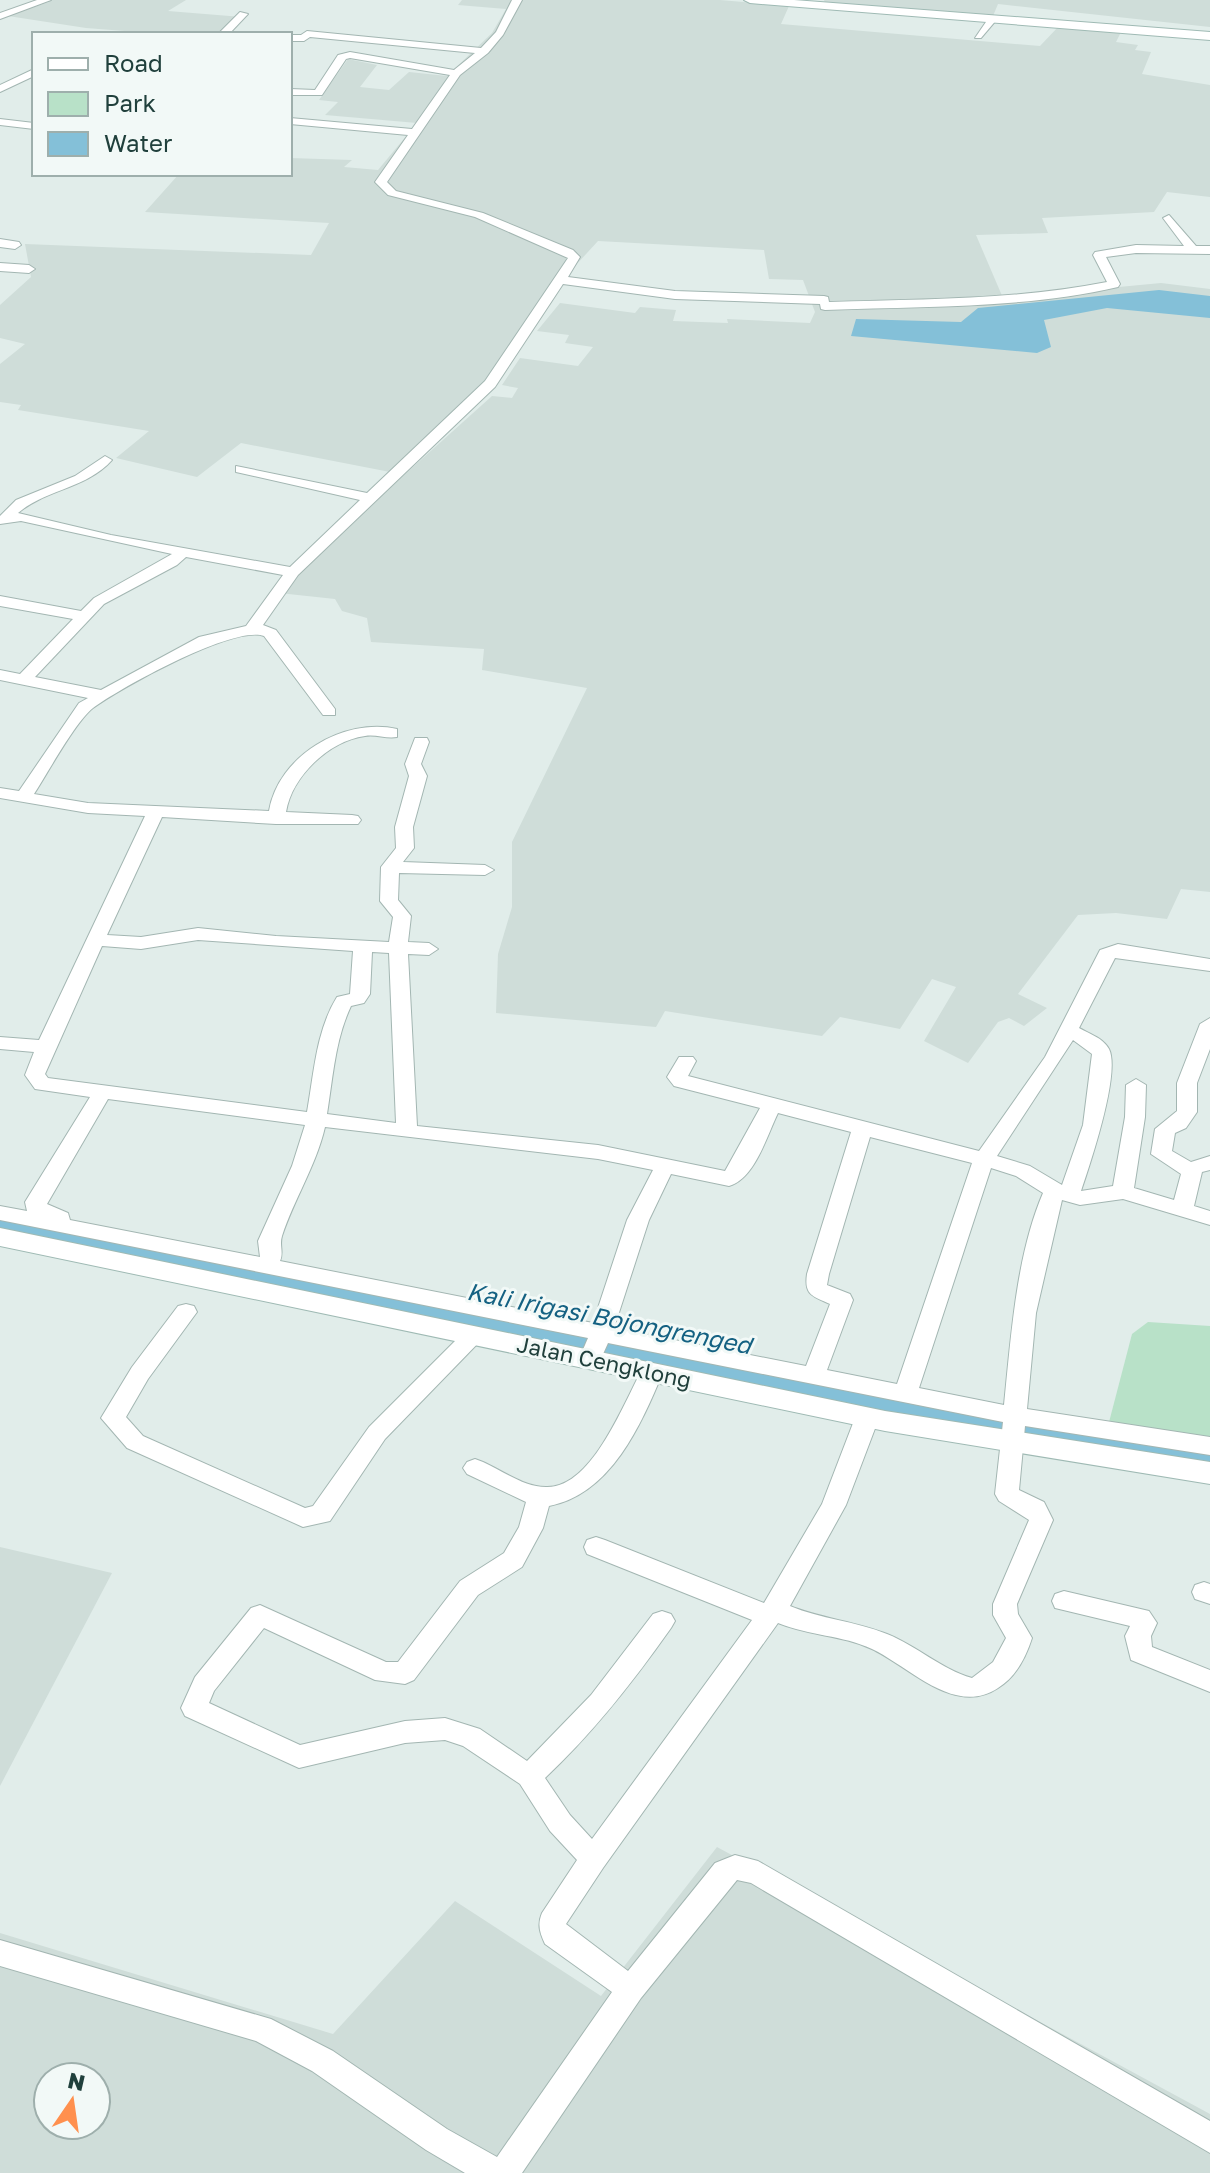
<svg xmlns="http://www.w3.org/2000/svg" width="1210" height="2173" font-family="'Golos Text',sans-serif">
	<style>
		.built { fill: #cfddd9; fill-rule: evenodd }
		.green { fill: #b8e1c8 }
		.water { fill: #84c0d8 }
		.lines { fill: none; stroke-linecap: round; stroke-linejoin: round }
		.canal { fill: #84c0d8; fill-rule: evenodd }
		.minor-casing { stroke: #a3b6b2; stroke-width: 2 }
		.secondary-casing { stroke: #9fbab4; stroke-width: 2 }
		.minor { fill: #fff; fill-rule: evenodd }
		.secondary { fill: #fff; fill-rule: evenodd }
		.labels { text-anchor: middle; stroke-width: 6; stroke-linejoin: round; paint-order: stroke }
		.street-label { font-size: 22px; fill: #20403c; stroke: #f2f9f7 }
		.water-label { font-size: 24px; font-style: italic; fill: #146182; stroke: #f2f9f7 }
	</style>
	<rect width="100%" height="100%" fill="#e1edea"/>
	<g class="built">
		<polygon points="36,0 186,0 168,11 242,17 225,34 163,34 86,28 8,16 49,2"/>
		<polygon points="462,0 720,0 789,6 781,24 1040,46 1059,26 1121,32 1116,42 1138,45 1135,50 1151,52 1142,74 1210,85 1210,197 1167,192 1154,212 1042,218 1048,233 976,235 1003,298 1161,283 1210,289 1210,892 1181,889 1167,919 1116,913 1078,915 1018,994 1047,1008 1024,1026 1009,1018 998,1022 968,1063 924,1041 956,987 932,979 900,1029 840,1017 822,1036 665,1011 656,1027 496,1013 498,954 512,907 512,842 587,688 482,670 484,649 371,642 367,618 342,611 335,599 279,593 306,563 492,396 512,398 518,388 502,385 520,358 578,366 593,347 565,343 569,335 537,331 560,303 635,313 640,307 676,310 673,321 728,323 727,319 810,323 815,312 803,280 769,279 764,250 598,241 542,302 496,370 390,472 241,443 197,477 116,458 149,431 18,410 21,405 0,402 0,364 25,344 0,338 0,305 31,277 25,244 311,255 329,223 145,212 179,174 290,174 290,158 352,160 344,167 378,170 417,123 325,115 338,102 319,100 348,59 377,65 360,87 389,90 409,72 447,76 492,33 506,9 458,5"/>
		<polygon points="824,0 1210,0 1210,27 998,4 993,16 826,5"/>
		<polygon points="0,1547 112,1573 0,1786"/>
		<path d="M717,1847L1210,2114V2173H474L472,2163L463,2173H0V1933L333,2034L455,1901L601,1996ZM48,2077H96V2125H48Z"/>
	</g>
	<polygon class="green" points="1148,1322 1210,1326 1210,1462 1108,1448 1108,1426 1132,1334"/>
	<polygon class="water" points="1159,290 1210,296 1210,318 1107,308 1044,320 1051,347 1037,353 851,336 856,319 961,322 978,308"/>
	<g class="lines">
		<polygon class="canal" points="0,1214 963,1407 1127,1436 1210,1446 1210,1466 1127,1456 963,1427 0,1230"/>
		<g class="minor-casing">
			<g id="minor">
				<polygon points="37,0 51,0 0,19 0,13"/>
				<path d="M512,0H522L503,35L488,53L460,75L387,182L396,191L483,213L573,250L580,257L568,277L675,291L824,296L828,297L829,302C921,299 1016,300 1107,282L1093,255L1095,252L1136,245L1184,246L1163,218L1169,215L1196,246H1210V254L1136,253L1106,257L1120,284L1118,287C1024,309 922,306 825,310L821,309L820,304L675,299L563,284L495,387L298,575L263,625L276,630L335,709V715H323L264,636C234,625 120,688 93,708C76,721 47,774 34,794L88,803L269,811C278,756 344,717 397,729V737C386,739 376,734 365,736C329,741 292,776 286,812L352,815L358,816L361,820L358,824H276L162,817L107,935L141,937L198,928L276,936L389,942L393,917L380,901L381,867L396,848L395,827L409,776L405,764L415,738H427L429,742L421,764L427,776L413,827L414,848L403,862L485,865L494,870L485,875L399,873L398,900L411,916L408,942L429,943L438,949L429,955L408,954L417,1126L598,1145L725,1171L760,1108L674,1086L667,1077L679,1057H693L696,1061L688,1076L979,1151L1045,1057L1100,950L1118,944L1210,959V971L1115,958L1079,1028C1090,1034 1103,1038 1109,1049C1121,1073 1090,1164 1081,1191L1113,1186L1125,1117L1126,1085L1136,1079L1146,1085L1145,1117L1134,1188L1174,1200L1181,1174L1151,1154L1155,1129L1177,1111V1083L1200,1024L1210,1018V1049L1197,1083V1112L1186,1128L1175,1133L1172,1151L1191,1162L1210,1156V1170L1202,1172L1194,1206L1210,1211V1225L1123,1199L1080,1205L1062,1200L1036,1313L1027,1409L1210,1437V1455L1025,1426L1019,1490L1044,1502L1053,1520L1017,1604L1018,1614L1032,1638C1026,1657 1016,1677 998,1688C955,1717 910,1667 872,1649C842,1635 810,1636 778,1623L603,1868L566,1924L628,1971L715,1863L735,1855L758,1861L1210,2121V2153L751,1883L737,1880L641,1998L522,2173H465L426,2150L312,2071L256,2041L0,1966V1940L271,2019L333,2051L447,2129L497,2157L612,1992L545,1944C540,1933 537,1925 542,1913L577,1860L550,1831L520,1784L463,1746L445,1740L405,1743L299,1768L185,1716L181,1708L195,1677L251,1608L260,1605L386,1662H398L460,1581L504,1553L519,1527L526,1502L467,1474L463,1468L467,1462L475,1459L483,1462C503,1471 524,1487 546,1487C593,1489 625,1399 644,1366H660L663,1372C641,1425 611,1494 549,1506L543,1528L522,1567L478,1595L414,1680L405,1684L375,1680L264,1628L214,1691L209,1703L300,1745L405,1721L445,1718L480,1729L527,1761L591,1695L653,1614L662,1611L671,1614L675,1621L671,1628C633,1682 593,1733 545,1778L570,1815L592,1839L752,1620L587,1554L584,1547L587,1540L596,1537L605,1540L764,1603L822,1504L855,1418L859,1412L867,1409L875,1412L879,1418L846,1505L790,1606C821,1619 855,1621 887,1634C917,1646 941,1669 972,1678L993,1662L1006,1638L993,1615V1604L1029,1520L999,1501L995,1494L1003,1422L608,1343L598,1365H582L579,1359L588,1338L0,1220V1206L27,1211L25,1202L90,1097L35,1089L25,1075L34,1052L0,1049V1037L39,1040L145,816L88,813L0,798V788L19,791L79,703L88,698L0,680V670L20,674L73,619L0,606V596L81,611L94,598L172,554L21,521L0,524V516L16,500L75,476L105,456L112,460C86,489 46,489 18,513L111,535L290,567L360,500L236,472V466L367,493L485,381L568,258L475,217L388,195L375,182L408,135L290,124V118L412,129L450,75L350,58L346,59L322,95H290V89L315,90L338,55L350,52L454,70L475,53L310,37L304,41H290V35H301L307,31L481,48L496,32ZM186,557L283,575L246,626L199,637L101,690L35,677L104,604L177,565ZM198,940L353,951L350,994L337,997C316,1031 314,1073 307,1112L48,1078L45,1074L102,946L141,949ZM372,952L389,953L396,1123L327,1114C333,1077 335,1040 351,1006L364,1003L370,994ZM1073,1040L1092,1054L1083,1125L1062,1185L1030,1166L997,1156ZM108,1099L305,1125L292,1166L258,1241L260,1257L70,1220L68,1213L47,1204ZM778,1113L851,1132L807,1274C804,1295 812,1296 830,1304L806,1366L614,1328L649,1220L671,1174L729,1186C755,1179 767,1135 778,1113ZM325,1127L598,1159L653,1170L627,1220L593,1323L280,1261C284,1252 279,1245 282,1236C294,1199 316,1166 325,1127ZM870,1137L972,1163L897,1384L827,1370L853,1300L850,1294L827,1285L829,1274ZM991,1168L1016,1176L1043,1193C1016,1256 1011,1337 1004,1405L919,1388Z"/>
				<polygon points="240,12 248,14 229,34 218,34"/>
				<polygon points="990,16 998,18 981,38 975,38"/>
				<polygon points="34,69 34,76 0,92 0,85"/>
				<polygon points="0,119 34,123 34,129 0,125"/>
				<polygon points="0,239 19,242 21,245 15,249 0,247"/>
				<polygon points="0,263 29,265 35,269 29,273 0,271"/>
				<polygon points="186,1304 194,1306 197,1312 148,1379 126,1417 143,1436 305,1508 313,1506 369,1427 467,1329 483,1329 486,1335 385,1439 330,1521 303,1527 127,1448 101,1418 132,1367 178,1306"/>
				<polygon points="1204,1582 1210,1584 1210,1604 1195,1599 1192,1592 1195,1585"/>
				<polygon points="1064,1591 1149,1611 1157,1623 1151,1636 1152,1647 1210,1670 1210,1692 1131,1660 1125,1636 1130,1626 1055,1608 1052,1601 1055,1594"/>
			</g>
		</g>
		<g class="secondary-casing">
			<g id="secondary">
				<polygon points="744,0 794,0 1210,32 1210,40 750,3"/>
				<polygon points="0,1228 885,1411 1210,1462 1210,1484 885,1431 0,1246"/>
			</g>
		</g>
		<use href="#minor" class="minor"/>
		<use href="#secondary" class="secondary"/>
	</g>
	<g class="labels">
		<g class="street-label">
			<text transform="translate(604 1362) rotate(12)" y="8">Jalan Cengklong</text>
		</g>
		<g class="water-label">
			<text transform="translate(609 1319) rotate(11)" y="8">Kali Irigasi Bojongrenged</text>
		</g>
	</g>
	<rect x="32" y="32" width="260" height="144" fill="#f2f9f7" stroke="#9eafac" stroke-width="2"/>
	<rect x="48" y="58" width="40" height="12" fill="#ffffff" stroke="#9eafac" stroke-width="2"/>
	<text x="104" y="72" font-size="24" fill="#20403c">Road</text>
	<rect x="48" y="92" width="40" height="24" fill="#b8e1c8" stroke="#9eafac" stroke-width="2"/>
	<text x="104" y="112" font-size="24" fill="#20403c">Park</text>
	<rect x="48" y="132" width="40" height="24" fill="#84c0d8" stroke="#9eafac" stroke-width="2"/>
	<text x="104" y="152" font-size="24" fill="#20403c">Water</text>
	<g transform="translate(72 2101) rotate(13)"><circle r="38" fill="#f2f9f7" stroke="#9eafac" stroke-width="2"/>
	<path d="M0-6L14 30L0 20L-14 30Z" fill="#ff904e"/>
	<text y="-12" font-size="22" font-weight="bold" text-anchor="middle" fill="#20403c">N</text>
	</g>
</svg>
